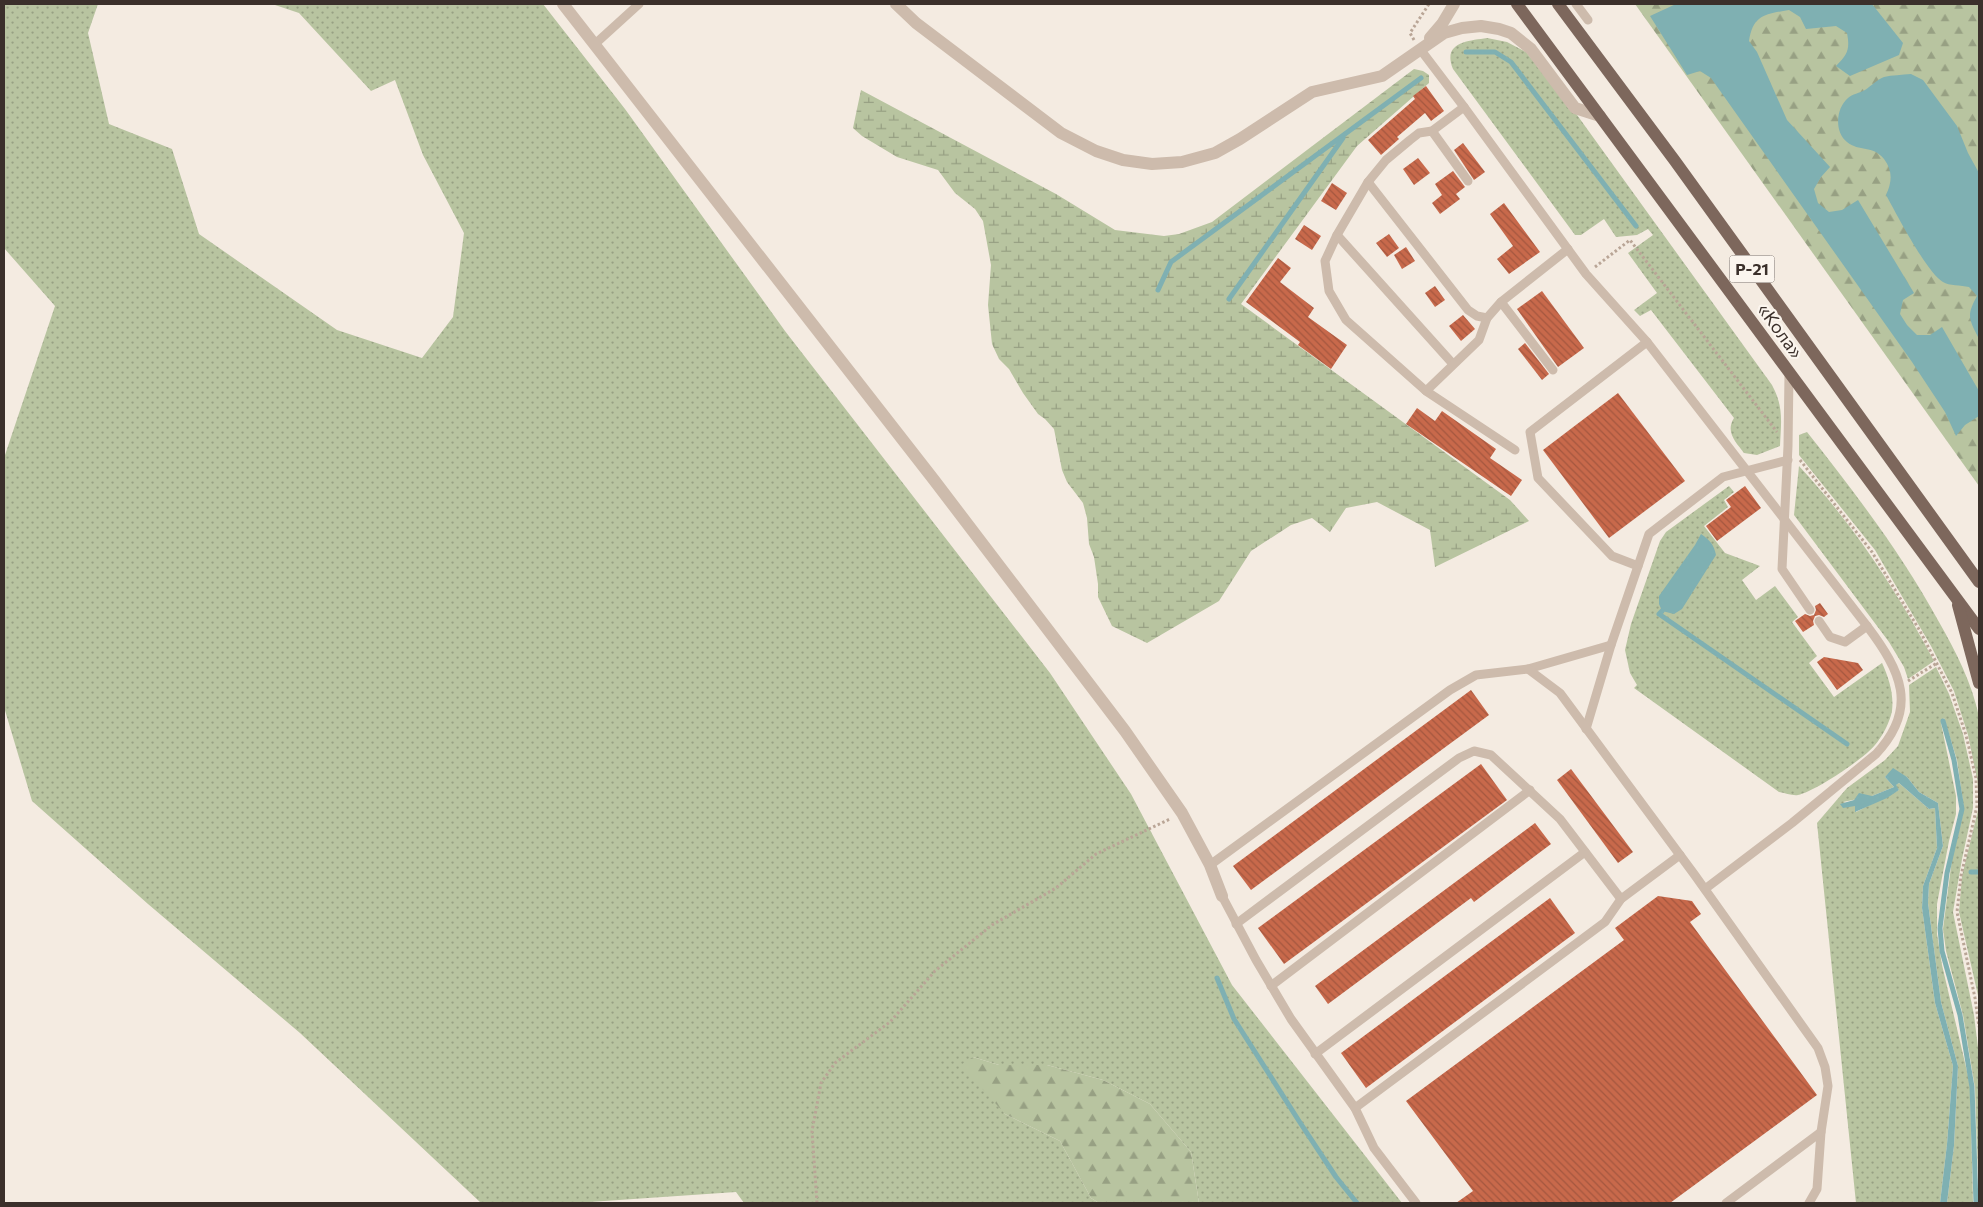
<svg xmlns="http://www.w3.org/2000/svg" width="1983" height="1207" font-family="Commissioner,sans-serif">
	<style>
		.grass { fill: url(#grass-dots) }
		.forest { fill: url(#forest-firs) }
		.wetland { fill: url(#wetland-marsh) }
		.water { fill: #7fb0b2 }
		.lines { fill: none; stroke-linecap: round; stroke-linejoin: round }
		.stream { stroke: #7fb0b2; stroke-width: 5 }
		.building { fill: url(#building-back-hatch) }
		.path { stroke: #b9a596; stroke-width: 3; stroke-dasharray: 2.5 2.5; stroke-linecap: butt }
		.service { stroke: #cdbbac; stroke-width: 9 }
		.minor { stroke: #cdbbac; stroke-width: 12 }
		.tertiary { stroke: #cdbbac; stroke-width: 12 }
		.primary { stroke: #7d675c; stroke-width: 12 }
		.labels { text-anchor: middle; stroke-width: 4.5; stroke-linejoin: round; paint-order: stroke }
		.shield { fill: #fbf5ee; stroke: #756b66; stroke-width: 1 }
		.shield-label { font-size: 16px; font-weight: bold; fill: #3b302b }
		.street-label { font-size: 18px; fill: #3b302b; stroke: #fbf5ee }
	</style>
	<defs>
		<pattern id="grass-dots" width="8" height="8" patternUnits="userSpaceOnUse" patternTransform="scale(1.25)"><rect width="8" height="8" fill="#b8c4a0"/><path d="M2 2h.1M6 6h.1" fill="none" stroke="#97a083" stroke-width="1.8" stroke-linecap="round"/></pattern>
		<pattern id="forest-firs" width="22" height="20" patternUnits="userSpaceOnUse" patternTransform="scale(1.25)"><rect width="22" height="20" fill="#b8c4a0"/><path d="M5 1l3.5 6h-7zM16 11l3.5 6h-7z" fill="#97a083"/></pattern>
		<pattern id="wetland-marsh" width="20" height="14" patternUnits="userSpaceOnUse" patternTransform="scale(1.25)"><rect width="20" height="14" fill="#b8c4a0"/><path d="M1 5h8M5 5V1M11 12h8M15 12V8" fill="none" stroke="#97a083"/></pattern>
		<pattern id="building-back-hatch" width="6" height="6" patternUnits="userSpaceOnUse" patternTransform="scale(1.25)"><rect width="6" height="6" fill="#c8694b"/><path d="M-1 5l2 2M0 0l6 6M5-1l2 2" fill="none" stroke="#a4573f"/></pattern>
	</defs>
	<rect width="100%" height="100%" fill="#f4ebe1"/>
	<g class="grass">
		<polygon points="4,4 98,4 88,33 109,124 172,149 199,234 337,330 422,358 453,317 464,233 423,155 395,80 371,91 299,13 272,4 543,4 625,109 785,331 1050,673 1131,794 1232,985 1402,1203 1199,1203 1191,1152 1150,1104 1103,1080 1047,1065 999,1065 973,1057 1005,1114 1060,1141 1091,1198 1099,1203 744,1203 736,1192 575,1203 481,1203 300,1033 148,904 32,801 4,707 4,458 55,306 4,248"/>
		<path d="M1487,38L1507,42L1526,52L1572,108L1772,385C1784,407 1781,422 1780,446L1757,455L1744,453C1736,442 1725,432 1734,418L1651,310L1640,316L1634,310L1657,293L1628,253L1653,235L1648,229L1637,235L1616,237L1604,219L1581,235H1575L1453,69C1442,42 1468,41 1487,38Z"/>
		<path d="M1807,432C1855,493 1902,554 1939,622C1956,652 1972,683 1979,717V1000L1959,912L1962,876L1979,806L1977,779L1968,735L1954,691L1931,646L1875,550L1799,455V435Z"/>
		<path d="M1799,466C1853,524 1897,591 1934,661L1908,679L1904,667L1889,642L1794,515Z"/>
		<path d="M1729,486L1734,492L1724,500L1728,507L1704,526L1725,553L1760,566L1742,580L1756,600L1775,586L1798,617L1792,622L1817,656L1809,663L1834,697L1882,663C1889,678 1894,694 1892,711C1890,722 1882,737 1875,745C1865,758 1814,792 1798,795C1793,796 1785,793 1779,792L1634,688L1637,685L1630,673L1625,650L1631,624L1660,541L1666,532Z"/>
		<polygon points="1936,667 1949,694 1963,734 1973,779 1973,808 1962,859 1953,912 1974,1015 1979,1056 1979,1203 1975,1088 1963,1015 1946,951 1943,929 1952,859 1964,809 1957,760 1944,718 1941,723 1956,796 1956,814 1949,841 1937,904 1937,934 1942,965 1970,1084 1973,1203 1947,1203 1954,1146 1958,1066 1941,1002 1928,903 1929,884 1943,846 1938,803 1919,792 1907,777 1892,771 1885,777 1894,787 1872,796 1843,802 1855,806 1856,812 1899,790 1895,785 1899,783 1929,809 1935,808 1937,848 1923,886 1922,908 1935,1003 1953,1066 1947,1144 1940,1203 1856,1203 1817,823 1847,788 1885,760 1898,746 1910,712 1909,685"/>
	</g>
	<g class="forest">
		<polygon points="1635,4 1979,4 1979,486"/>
		<polygon points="973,1057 999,1065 1047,1065 1103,1080 1150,1104 1191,1152 1199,1203 1099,1203 1091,1198 1060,1141 1005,1114 961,1065"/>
	</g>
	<polygon class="wetland" points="1414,69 1423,71 1429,75 1429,83 1357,146 1241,304 1510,500 1529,521 1435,567 1430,530 1377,502 1346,508 1330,532 1312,518 1291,525 1251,551 1219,601 1147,643 1112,626 1098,597 1098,584 1094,557 1089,544 1087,518 1083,503 1067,482 1062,470 1054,429 1045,419 1038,414 1023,393 1009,369 999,359 992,344 988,305 991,265 983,221 975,209 955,193 938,170 897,157 862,136 853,128 861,90 1056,194 1115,230 1164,236 1179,234 1212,222"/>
	<g class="water">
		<path d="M1676,4H1872L1903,43L1899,55L1850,76L1836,66C1848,54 1850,49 1847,33L1836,26L1806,29L1800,17L1789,10C1765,14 1753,15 1749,41L1757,52L1787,120L1830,167L1821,177L1814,189L1818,203L1829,212L1842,210L1858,200L1914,293L1903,300L1900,314L1907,325L1917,335H1930L1942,327L1979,391V416L1965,425L1956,436L1945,412L1912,362L1711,78L1700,71L1687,75L1650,16Z"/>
		<path d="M1911,74L1923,80L1957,126L1968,153L1979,173V339C1969,319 1966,316 1977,296L1969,287C1961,285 1949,286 1943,282C1927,273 1896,213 1886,195C1892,182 1893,171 1884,159C1873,145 1859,152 1847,142C1834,132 1836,108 1848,98C1852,94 1860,93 1865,90C1871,86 1878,79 1884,77C1892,75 1902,75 1911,74Z"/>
		<path d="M1701,534C1710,540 1714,545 1716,555L1682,609L1674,614L1662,611L1659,604V596L1695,545Z"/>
		<polygon points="1893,768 1907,777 1919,792 1938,803 1943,846 1929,884 1928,903 1941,1002 1958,1066 1954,1146 1947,1203 1940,1203 1947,1144 1953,1066 1935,1003 1922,908 1923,886 1937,848 1935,808 1929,809 1899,783 1896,785 1899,790 1887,798 1855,812 1855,806 1843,808 1840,804 1854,800 1859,793 1872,796 1894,787 1885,777"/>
	</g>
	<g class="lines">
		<g class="stream">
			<polyline points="1466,52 1495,52 1511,62 1636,226"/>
			<polyline points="1158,290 1171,262 1421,78"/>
			<polyline points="1229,299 1343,138"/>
			<polyline points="1662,611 1659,614 1847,744"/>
			<polyline points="1943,721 1954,760 1962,809 1947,873 1940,928 1942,951 1960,1015 1972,1087 1976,1203"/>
			<polyline points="1971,872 1979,872"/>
			<polyline points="1217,978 1234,1019 1299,1121 1336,1177 1357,1203"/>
		</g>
	</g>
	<g class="building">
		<polygon points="1426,86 1444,111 1431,121 1425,113 1397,137 1399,139 1381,155 1368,140 1415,99 1413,96"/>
		<polygon points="1463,143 1485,172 1474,180 1454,150"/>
		<polygon points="1418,158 1430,173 1414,185 1403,169"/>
		<polygon points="1453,171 1465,187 1456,194 1460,199 1440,214 1432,203 1442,195 1435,184"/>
		<polygon points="1332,183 1347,193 1336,210 1321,201"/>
		<polygon points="1504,203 1540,252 1509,274 1497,259 1513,246 1490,214"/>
		<polygon points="1304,225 1321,236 1312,250 1295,239"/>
		<polygon points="1389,234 1399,248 1387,257 1376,243"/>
		<polygon points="1406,247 1415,261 1402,269 1394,255"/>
		<polygon points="1278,258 1291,268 1280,282 1314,308 1308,317 1347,345 1331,369 1298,345 1300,342 1246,302"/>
		<polygon points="1435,286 1445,300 1435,307 1425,293"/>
		<polygon points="1542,291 1584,348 1558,367 1517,309"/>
		<polygon points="1463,315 1475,329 1461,341 1449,326"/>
		<polygon points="1525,343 1549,374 1542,380 1518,349"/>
		<polygon points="1618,393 1685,481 1609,538 1543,450"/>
		<polygon points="1417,408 1435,421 1442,411 1496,449 1490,458 1522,480 1511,496 1406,424"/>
		<polygon points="1745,486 1761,508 1717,541 1706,526 1731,507 1726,500"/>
		<polygon points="1820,603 1828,614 1824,617 1819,615 1815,616 1813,621 1814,625 1803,632 1795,621 1805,614 1810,616 1814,615 1816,610 1815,606"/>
		<polygon points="1824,657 1858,663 1863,670 1837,690 1817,662"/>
		<polygon points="1471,690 1489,715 1251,890 1233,866"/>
		<polygon points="1481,764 1507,800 1284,964 1258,928"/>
		<polygon points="1571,769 1633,852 1618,863 1557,780"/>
		<polygon points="1535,823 1551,844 1474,902 1471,898 1328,1004 1315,986"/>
		<polygon points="1658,896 1692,901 1701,914 1690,922 1817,1095 1670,1203 1456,1203 1473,1191 1406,1101 1624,940 1615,928"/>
		<polygon points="1550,898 1575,933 1366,1088 1341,1053"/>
	</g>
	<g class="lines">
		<g class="path">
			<polyline points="1414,40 1410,33 1429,4"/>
			<polyline points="1595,267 1630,240 1777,432"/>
			<polyline points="1800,460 1872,552 1920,631 1952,693 1966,735 1976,778 1977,806 1961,876 1957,912 1975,998 1979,1027"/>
			<polyline points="1908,681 1937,663"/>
			<polyline points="817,1203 812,1131 821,1083 835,1063 890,1022 935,971 992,925 1056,888 1096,854 1170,819"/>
		</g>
		<g class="service">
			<polyline points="1576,4 1588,20"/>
			<polyline points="595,44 639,4"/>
			<path d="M1420,49L1464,107L1586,274L1647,342L1867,626C1901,671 1919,708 1876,754L1792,823L1705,889"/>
			<polyline points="1464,107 1432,131 1419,133 1410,140 1386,160 1368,182 1337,235 1325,261 1329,291 1346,320 1426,391 1515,450"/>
			<polyline points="1432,131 1468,181"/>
			<polyline points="1368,182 1468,310 1477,316 1487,318"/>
			<polyline points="1337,235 1453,364"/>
			<polyline points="1501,302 1553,370"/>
			<polyline points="1789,374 1788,446 1782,569 1810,610"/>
			<polyline points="1426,391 1479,340 1487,318 1501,302 1568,249"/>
			<polyline points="1638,566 1612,556 1538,478 1530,432 1647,342"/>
			<polyline points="1819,621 1830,637 1845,642 1867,626"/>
			<polyline points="1528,669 1611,645"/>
			<polyline points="1586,729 1611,645 1649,534 1723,477 1788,460"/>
			<polyline points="1210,865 1450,690 1476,675 1528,669 1560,693 1694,874 1818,1048 1825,1067 1828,1086 1821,1132 1817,1189 1809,1203"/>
			<polyline points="1222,896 1256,960 1291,1019 1355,1108 1374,1148 1416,1203"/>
			<polyline points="1236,924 1459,758 1474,751 1491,755 1560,819 1621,899"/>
			<polyline points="1271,986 1530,790"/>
			<polyline points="1315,1054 1585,852"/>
			<polyline points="1355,1108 1605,922 1621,899 1680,855"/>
			<polyline points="1726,1203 1821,1132"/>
		</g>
		<polyline class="minor" points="563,4 934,480 1125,731 1182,813 1210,865 1222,896"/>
		<g class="tertiary">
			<polyline points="896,4 916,23 1061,133 1096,151 1123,160 1152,164 1182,162 1215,153 1240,139 1312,92 1382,76 1444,33 1462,28 1481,26 1499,29 1511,33 1531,49 1575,108 1600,116"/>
			<polyline points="1430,38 1442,24 1454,4"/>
		</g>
		<g class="primary">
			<polyline points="1517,4 1979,629"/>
			<polyline points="1558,4 1675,161 1979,582"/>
			<polyline points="1958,605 1979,683"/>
		</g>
	</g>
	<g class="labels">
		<rect class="shield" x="1729.5" y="255.5" width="45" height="27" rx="4"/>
		<g class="shield-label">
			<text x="1752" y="275">Р-21</text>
		</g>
		<g class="street-label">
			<text transform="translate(1780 331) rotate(54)" y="6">«Кола»</text>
		</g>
	</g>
	<rect width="1983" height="1207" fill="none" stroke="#3b302b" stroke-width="10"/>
</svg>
